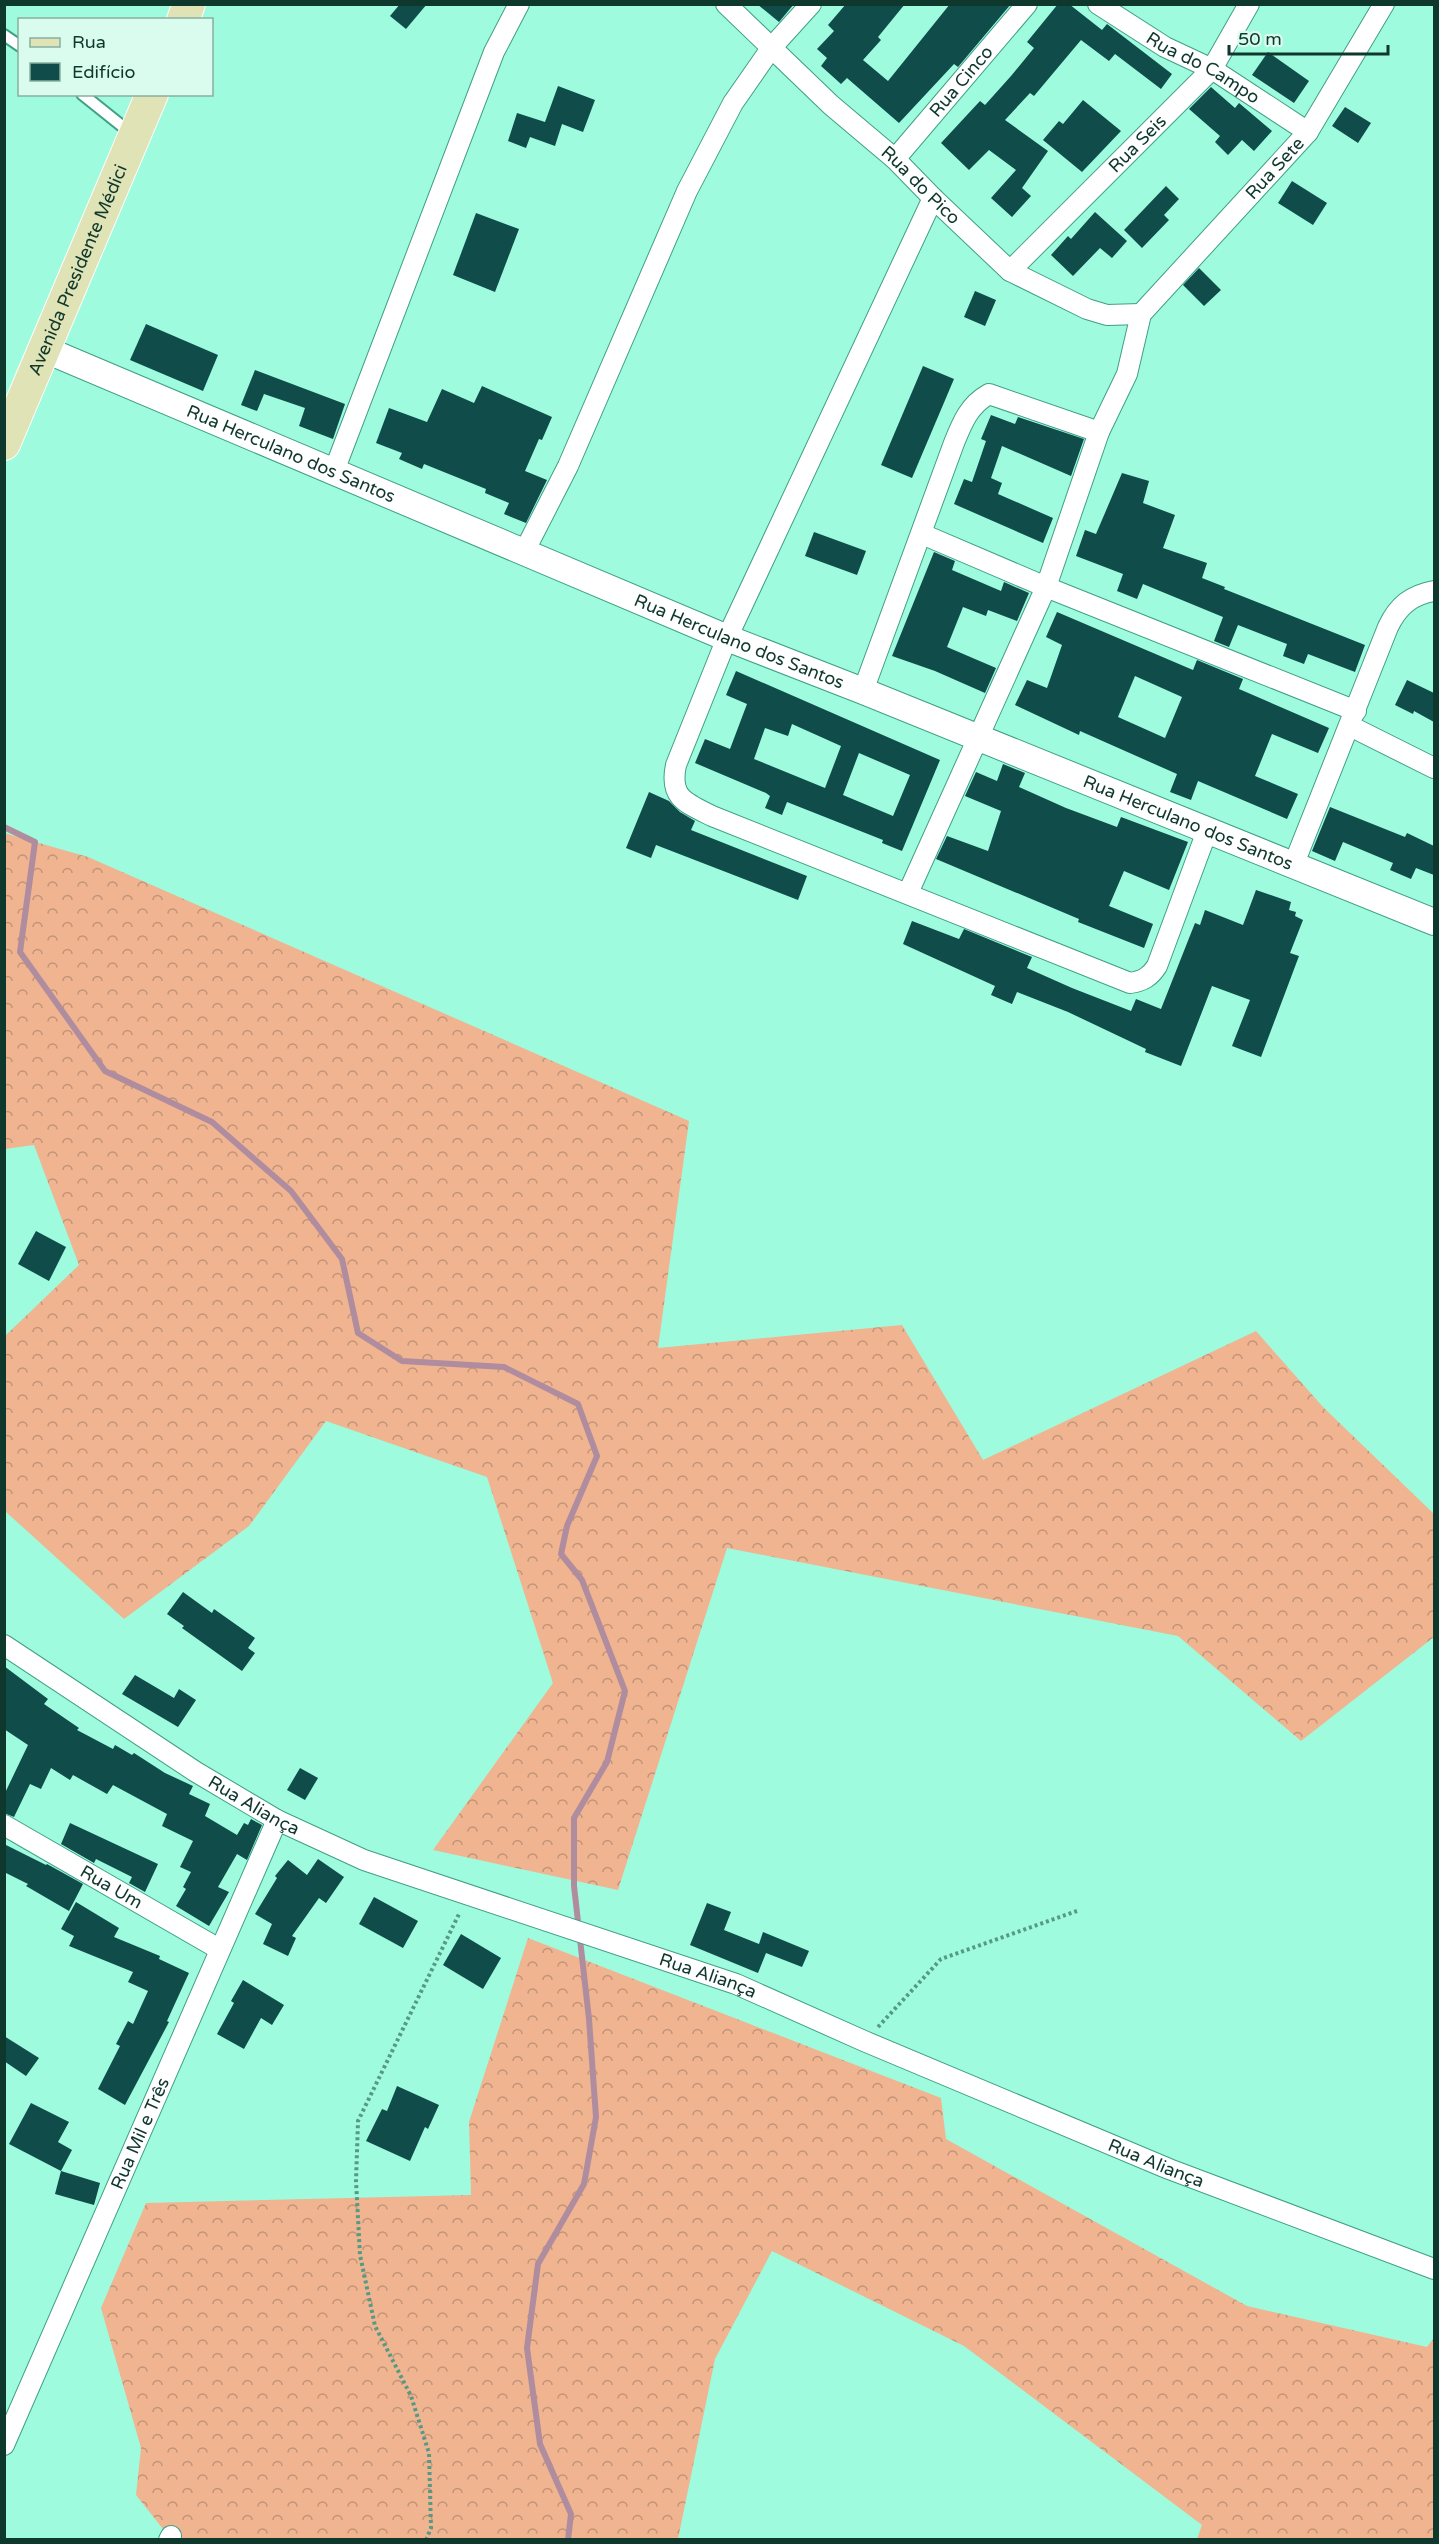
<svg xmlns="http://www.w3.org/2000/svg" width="1439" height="2544" font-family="'Varela Round',sans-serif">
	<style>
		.forest { fill: url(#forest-crowns) }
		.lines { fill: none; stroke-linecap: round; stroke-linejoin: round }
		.stream { stroke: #b08d9e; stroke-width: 6 }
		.building { fill: #0f4c4a; fill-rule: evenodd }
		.service-casing { stroke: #409f85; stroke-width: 14 }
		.minor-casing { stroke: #409f85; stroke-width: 22 }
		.tertiary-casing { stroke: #409f85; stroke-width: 28 }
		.primary-casing { stroke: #fff; stroke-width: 34 }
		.path { stroke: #569985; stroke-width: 4; stroke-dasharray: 3 3; stroke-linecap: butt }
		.service { stroke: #fff; stroke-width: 10 }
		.minor { stroke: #fff; stroke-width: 20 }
		.tertiary { stroke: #fff; stroke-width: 26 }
		.primary { stroke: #e0e3b5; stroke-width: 32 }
		.labels { text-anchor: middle; stroke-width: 6; stroke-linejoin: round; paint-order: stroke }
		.street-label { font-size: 18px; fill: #0f382d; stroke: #d9fcef }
	</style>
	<defs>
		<pattern id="forest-crowns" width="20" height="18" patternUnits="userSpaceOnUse" patternTransform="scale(1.5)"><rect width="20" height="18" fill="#f0b491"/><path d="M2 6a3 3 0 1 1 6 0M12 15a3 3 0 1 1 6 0" fill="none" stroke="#c19377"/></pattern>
	</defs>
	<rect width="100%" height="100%" fill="#9efbde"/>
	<g class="forest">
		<polygon points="4,833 88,857 689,1121 658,1348 902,1325 983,1460 1256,1331 1323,1407 1434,1514 1434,1637 1301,1741 1178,1636 727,1548 618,1890 433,1850 553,1683 487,1477 326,1421 249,1526 124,1619 5,1511 5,1336 79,1265 34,1145 5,1149"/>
		<polygon points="528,1938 941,2098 946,2139 1247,2306 1427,2347 1434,2338 1434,2539 1197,2539 1202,2525 964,2346 772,2251 715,2359 678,2539 171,2539 136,2495 141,2448 101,2308 146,2203 471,2195 469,2122"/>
	</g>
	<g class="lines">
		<polyline class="stream" points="4,827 35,842 20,952 105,1071 212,1122 291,1191 342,1259 358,1333 402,1361 504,1367 578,1404 597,1456 567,1526 561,1554 582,1580 625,1691 607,1762 574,1818 574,1886 589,2019 596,2117 584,2184 538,2264 527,2348 540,2444 571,2514 568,2540"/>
	</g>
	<g class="building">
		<polygon points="400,4 427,4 406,29 390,16"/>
		<polygon points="757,4 794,4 779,22"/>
		<polygon points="846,4 905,4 878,37 881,40 863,60 888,81 950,4 1011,4 958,67 954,64 899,123 847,78 841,84 821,66 827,58 817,49 834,31 828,25"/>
		<polygon points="1058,4 1069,4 1102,30 1107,24 1172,74 1161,89 1115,54 1109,61 1081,40 1034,96 1030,93 1005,120 1048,151 1022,188 1031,196 1012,217 991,198 1016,170 989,150 969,170 941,143 980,101 985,105 1011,76 1034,48 1027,42"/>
		<polygon points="1268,52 1309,81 1294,103 1252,75"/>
		<polygon points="558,86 595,100 583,132 562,124 555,146 530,137 526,148 508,141 517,113 545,122"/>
		<polygon points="1211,87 1235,108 1239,103 1272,131 1254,151 1242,140 1228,155 1215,142 1220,136 1189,109"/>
		<polygon points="1083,100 1121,131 1082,172 1043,140 1059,121 1063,124"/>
		<polygon points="1345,107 1371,123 1358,143 1332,126"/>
		<polygon points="1292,181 1327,203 1313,225 1278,203"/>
		<polygon points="1166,186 1179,199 1164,215 1169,220 1142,248 1124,230"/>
		<polygon points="1095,212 1127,241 1112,258 1100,248 1073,276 1051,255 1068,236 1071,239"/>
		<polygon points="476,213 519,229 495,292 453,275"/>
		<polygon points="1199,268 1221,290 1204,306 1183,285"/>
		<polygon points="975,291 996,300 985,326 964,317"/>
		<polygon points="146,324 218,355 203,391 130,360"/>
		<polygon points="923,366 954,379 912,478 881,465"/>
		<polygon points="255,370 345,404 333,439 299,426 305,408 264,394 257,411 241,405"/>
		<polygon points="482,386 552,417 542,440 539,439 525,471 547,480 526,523 504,514 509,503 485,493 486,489 424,464 422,469 399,459 402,453 376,443 389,408 427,422 442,389 474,403"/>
		<polygon points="991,415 1015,424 1018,417 1084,439 1071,476 1002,446 991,478 1002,483 998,494 1053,518 1043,543 954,504 964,479 972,482 986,441 981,439"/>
		<polygon points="1122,473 1149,481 1143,503 1175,515 1163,548 1207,563 1202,578 1225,587 1224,589 1365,645 1355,672 1308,654 1304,664 1283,656 1287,644 1238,625 1229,647 1214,641 1223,617 1143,584 1137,599 1117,591 1123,574 1076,556 1085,530 1096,534"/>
		<polygon points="814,532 866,551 857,575 805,556"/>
		<polygon points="934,552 955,561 952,570 1001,591 1004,582 1029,593 1017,621 988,610 986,616 963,607 947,647 996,668 985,693 935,671 892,656"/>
		<path d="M1057,612L1193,670L1197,660L1243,679L1239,689L1329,728L1318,753L1272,734L1255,776L1298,794L1287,819L1198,781L1191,800L1170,792L1177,774L1080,731L1079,735L1015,705L1027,680L1047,688L1062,645L1046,637ZM1135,676L1182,697L1165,738L1118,717Z"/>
		<path d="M736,671L940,760L902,851L882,843L883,840L787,802L782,815L765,808L770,796L766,793L695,763L705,739L730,749L747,704L726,695ZM792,724L841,746L825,788L754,759L765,728L788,736ZM859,753L910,775L893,816L843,795Z"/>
		<polygon points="1407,680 1434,693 1434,722 1414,711 1413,714 1395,705"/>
		<polygon points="1003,764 1025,773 1019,787 1066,808 1117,827 1121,817 1188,842 1169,890 1124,871 1109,906 1153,924 1144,948 1078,922 1079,919 936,859 947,836 988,851 1001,811 965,796 976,772 997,781"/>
		<polygon points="649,792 669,801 680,812 695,821 691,830 807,876 798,900 656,845 651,858 626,848"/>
		<polygon points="1330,807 1405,837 1407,833 1434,846 1434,875 1416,868 1411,879 1390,870 1393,863 1343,842 1335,861 1312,851"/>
		<polygon points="1256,890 1291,902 1289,910 1296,912 1295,916 1303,920 1290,953 1299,956 1261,1057 1232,1046 1250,1000 1212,986 1181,1066 1145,1052 1146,1049 1068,1012 1017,992 1012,1004 991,995 995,986 903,944 912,921 959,939 964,929 1032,957 1027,968 1072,988 1131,1011 1136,999 1161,1009 1195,923 1200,925 1205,910 1243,925"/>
		<polygon points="36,1231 66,1247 49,1281 18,1264"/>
		<polygon points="183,1592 212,1613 214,1609 255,1638 248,1648 255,1653 242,1671 182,1628 184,1626 167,1614"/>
		<polygon points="4,1666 48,1699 44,1704 79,1728 77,1730 113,1749 115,1745 132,1755 134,1753 165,1773 193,1786 189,1794 210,1804 205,1816 237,1835 244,1823 248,1825 251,1819 262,1825 247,1860 237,1854 218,1887 229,1892 209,1926 176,1906 186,1889 183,1887 191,1872 180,1867 193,1841 162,1826 167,1814 113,1785 107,1794 73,1775 70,1780 51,1768 41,1789 30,1784 14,1817 4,1813 4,1795 28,1745 4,1729"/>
		<polygon points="135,1675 174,1698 179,1689 196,1700 178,1727 122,1694"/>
		<polygon points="300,1768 318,1778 305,1800 287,1790"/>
		<polygon points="70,1823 158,1864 145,1892 129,1883 132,1877 96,1859 94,1863 61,1844"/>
		<polygon points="4,1844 46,1865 47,1864 83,1884 69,1911 26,1886 28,1884 4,1872"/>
		<polygon points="318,1859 344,1877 326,1903 319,1898 292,1936 296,1938 288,1956 263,1944 272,1924 255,1914 277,1878 275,1876 288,1860 307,1875"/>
		<polygon points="374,1897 418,1921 403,1948 359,1924"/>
		<polygon points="76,1902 119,1928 114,1937 160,1956 159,1959 189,1973 167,2021 169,2022 125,2105 98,2089 120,2046 116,2044 128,2021 133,2024 148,1991 128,1982 133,1972 69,1946 74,1936 61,1929"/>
		<polygon points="707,1903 731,1912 724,1930 759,1944 763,1932 809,1951 802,1967 766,1953 758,1973 690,1945"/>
		<polygon points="461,1934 501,1958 483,1989 443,1965"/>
		<polygon points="243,1980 284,2005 272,2025 261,2018 244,2049 217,2034 234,2003 231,2001"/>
		<polygon points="4,2036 39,2058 26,2076 4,2061"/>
		<polygon points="397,2086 439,2105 428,2129 425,2127 410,2161 366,2141 382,2109 387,2111"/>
		<polygon points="31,2103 69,2122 58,2142 72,2150 61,2171 9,2144"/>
		<polygon points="61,2171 100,2183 94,2205 55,2194"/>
	</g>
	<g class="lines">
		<g class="service-casing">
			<g id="service">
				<polyline points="4,35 20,46"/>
				<polyline points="82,94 132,134"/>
			</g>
		</g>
		<g class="minor-casing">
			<g id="minor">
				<path id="s1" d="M726,4L831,105L895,159L933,198L1010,271L1087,309L1107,315L1141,314"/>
				<path id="s2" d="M1098,4L1165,47L1212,69L1308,132"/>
				<path id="s3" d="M895,159L1027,4"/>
				<path d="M933,198L727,638L676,765C669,798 686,803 712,816L1130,983C1143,981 1150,977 1157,966L1207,831"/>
				<path id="s4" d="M1010,271L1212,69L1249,4"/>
				<polyline points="334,471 494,52 519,4"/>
				<polyline points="922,534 1046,587 1356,711"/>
				<polyline points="523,554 568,466 687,191 733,103 772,47 811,4"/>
				<path id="s5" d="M863,691L954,443C962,423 969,405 989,394L1099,432L1127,374L1141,314L1308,132L1384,4"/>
				<polyline points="1350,726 1434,768"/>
				<path d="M1293,866L1388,627C1398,606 1411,595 1434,591"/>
				<polyline points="908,893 1046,587 1099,432"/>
				<path id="s6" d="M4,1645L196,1772L277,1820L364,1860L736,1984L864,2041L1169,2169L1434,2269"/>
				<path id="s7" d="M4,1825L219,1949"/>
				<path id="s8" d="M4,2445L277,1820"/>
				<polyline points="169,2540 171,2536"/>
			</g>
		</g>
		<g class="tertiary-casing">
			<g id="tertiary">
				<path id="s9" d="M46,350L727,638L863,691L1434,922"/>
			</g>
		</g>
		<g class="primary-casing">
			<g id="primary">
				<polyline points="183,20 189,4"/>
				<path id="s10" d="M4,444L152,94"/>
			</g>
		</g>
		<g class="path">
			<polyline points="878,2027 941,1959 1077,1911"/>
			<polyline points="426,2540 431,2528 429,2453 411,2396 375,2326 360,2255 356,2181 358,2121 460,1912"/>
		</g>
		<use href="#service" class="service"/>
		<use href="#minor" class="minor"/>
		<use href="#tertiary" class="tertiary"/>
		<use href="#primary" class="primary"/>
	</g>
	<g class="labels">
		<g class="street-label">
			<text dy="6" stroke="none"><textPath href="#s2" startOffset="123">Rua do Campo</textPath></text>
			<text dy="6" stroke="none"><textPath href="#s3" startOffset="102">Rua Cinco</textPath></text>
			<text dy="6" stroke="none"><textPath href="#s4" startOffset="180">Rua Seis</textPath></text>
			<text dy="6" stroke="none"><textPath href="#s5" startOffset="766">Rua Sete</textPath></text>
			<text dy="6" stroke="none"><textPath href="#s1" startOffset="266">Rua do Pico</textPath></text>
			<text dy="6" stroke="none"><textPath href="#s10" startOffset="189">Avenida Presidente Médici</textPath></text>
			<text dy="6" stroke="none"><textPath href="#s9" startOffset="266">Rua Herculano dos Santos</textPath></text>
			<text dy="6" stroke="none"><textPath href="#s9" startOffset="752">Rua Herculano dos Santos</textPath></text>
			<text dy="6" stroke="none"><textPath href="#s9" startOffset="1236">Rua Herculano dos Santos</textPath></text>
			<text dy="6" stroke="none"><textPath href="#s6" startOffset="297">Rua Aliança</textPath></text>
			<text dy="6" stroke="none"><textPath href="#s7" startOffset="124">Rua Um</textPath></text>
			<text dy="6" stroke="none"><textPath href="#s6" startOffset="783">Rua Aliança</textPath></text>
			<text dy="6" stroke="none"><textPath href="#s8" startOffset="340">Rua Mil e Três</textPath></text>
			<text dy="6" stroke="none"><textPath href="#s6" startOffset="1269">Rua Aliança</textPath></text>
		</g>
	</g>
	<rect width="1439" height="2544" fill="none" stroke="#0f382d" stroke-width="12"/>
	<rect x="18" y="18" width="195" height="78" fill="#d9fcef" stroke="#88aea1" stroke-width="1.5"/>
	<rect x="30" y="38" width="30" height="9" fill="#e0e3b5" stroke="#88aea1" stroke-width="1.5"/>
	<text x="72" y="48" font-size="18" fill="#0f382d">Rua</text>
	<rect x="30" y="63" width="30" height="18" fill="#0f4c4a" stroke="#88aea1" stroke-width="1.5"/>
	<text x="72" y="78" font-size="18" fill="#0f382d">Edifício</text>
	<path d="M1229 45v9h159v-9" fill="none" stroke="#0f382d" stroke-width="3"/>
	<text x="1238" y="45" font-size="18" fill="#0f382d" stroke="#d9fcef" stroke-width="4.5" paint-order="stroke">50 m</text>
</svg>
